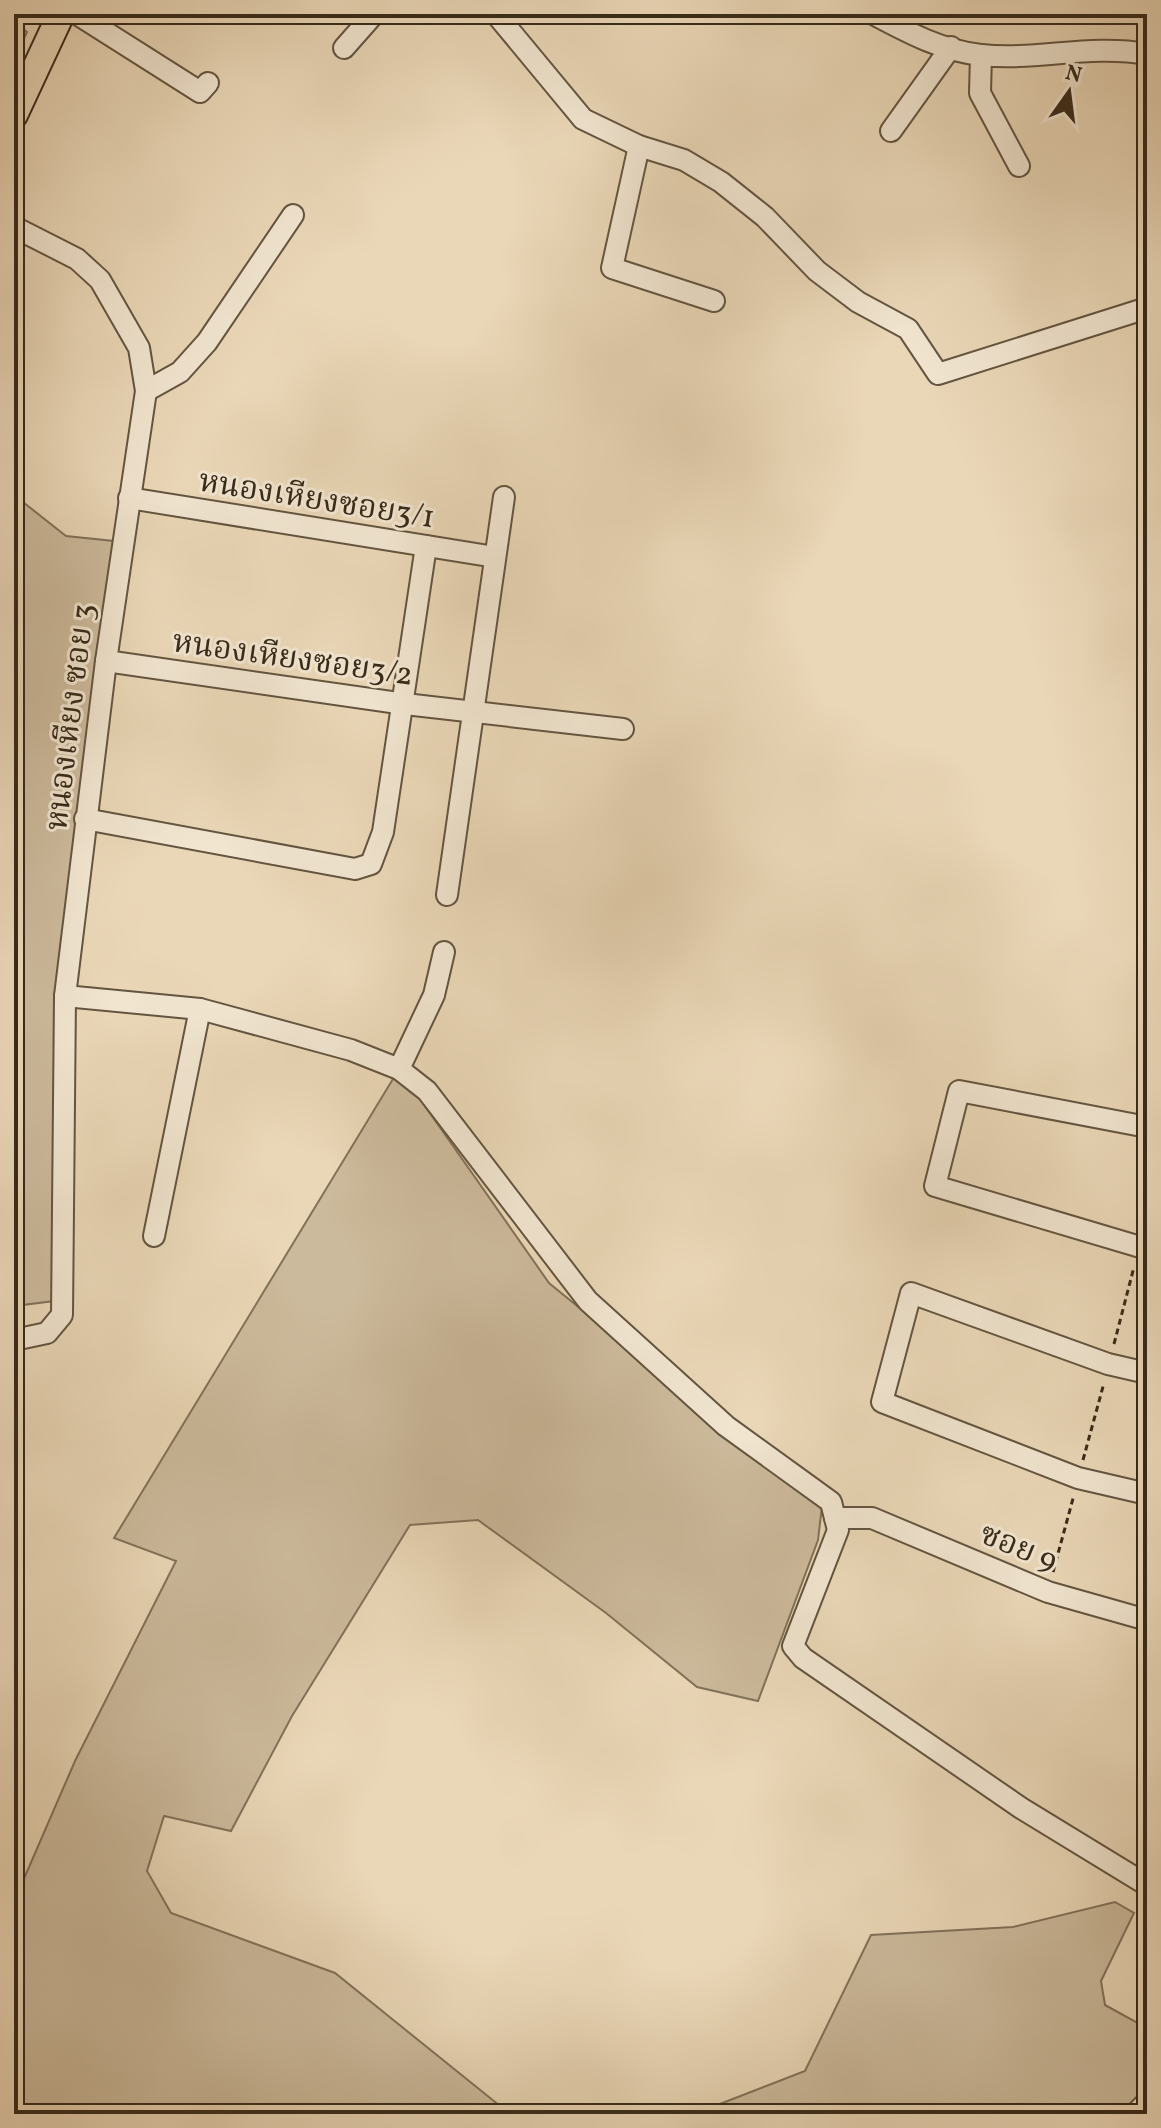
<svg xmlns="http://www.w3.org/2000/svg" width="1161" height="2128" font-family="Vollkorn,'Noto Serif Thai',serif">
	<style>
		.green { fill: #ccba9c; stroke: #82725a; stroke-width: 2 }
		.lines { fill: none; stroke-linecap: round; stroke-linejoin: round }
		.minor-casing { stroke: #645540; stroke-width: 24 }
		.major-casing { stroke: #372a19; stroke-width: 30 }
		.path { stroke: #372a19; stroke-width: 3; stroke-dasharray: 6 4; stroke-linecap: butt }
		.minor { stroke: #f1e5d0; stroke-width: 20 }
		.major { stroke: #ead7b7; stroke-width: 26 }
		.labels { text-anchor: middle; stroke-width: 6; stroke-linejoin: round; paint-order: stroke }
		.street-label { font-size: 32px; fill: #372a19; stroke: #f1e5d0 }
	</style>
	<rect width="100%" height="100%" fill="#ead7b7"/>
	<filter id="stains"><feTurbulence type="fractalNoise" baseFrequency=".0025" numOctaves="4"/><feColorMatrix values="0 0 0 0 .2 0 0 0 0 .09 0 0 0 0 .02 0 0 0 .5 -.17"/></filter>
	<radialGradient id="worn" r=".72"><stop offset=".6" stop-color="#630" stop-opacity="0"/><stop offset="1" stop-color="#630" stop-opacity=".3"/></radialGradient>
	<g class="green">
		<polygon points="14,21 27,32 14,60"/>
		<polygon points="14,495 66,536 123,542 64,1013 62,1300 14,1306"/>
		<polygon points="399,1069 549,1283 822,1506 818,1540 758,1701 697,1687 606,1613 478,1520 410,1525 292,1716 231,1831 164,1816 147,1871 171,1913 335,1973 510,2114 14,2114 14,1881 23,1881 75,1761 176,1561 114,1538"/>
		<polygon points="1115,1902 1134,1913 1101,1981 1105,2005 1147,2028 1147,2103 1136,2114 694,2114 805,2071 871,1935 1013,1927"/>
	</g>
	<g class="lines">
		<g class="minor-casing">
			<g id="minor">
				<polyline points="77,14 200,92 208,83"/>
				<polyline points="496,14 583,119 639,146 684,160 721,182 765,217 817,271 858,302 908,329 938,374 1147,308"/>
				<path d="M873,14C907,32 942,51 981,55C1036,61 1089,44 1147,54"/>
				<polyline points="344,48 374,14"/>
				<polyline points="981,55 980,93 1019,166"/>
				<polyline points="891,131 951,47"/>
				<polyline points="639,146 612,268 714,301"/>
				<polyline points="14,227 77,259 100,280 139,348 146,391 106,661 65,996 62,1315 47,1333 14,1340"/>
				<polyline points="146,391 180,372 207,342 293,215"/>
				<polyline points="129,498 495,557"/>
				<polyline points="106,661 405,704 623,729"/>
				<polyline points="85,819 355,869 371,864 383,832 426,546"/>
				<polyline points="447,895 504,497"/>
				<polyline points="65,996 200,1009 351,1050 399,1069 427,1091 588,1301 726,1426 831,1502 838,1530 793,1646 803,1658 1021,1808 1147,1885"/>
				<polyline points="399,1069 434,995 444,952"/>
				<polyline points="1147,1127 959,1091 935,1186 1147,1249"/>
				<polyline points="154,1236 200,1009"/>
				<polyline points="1147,1373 1108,1364 911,1293 882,1402 1078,1478 1147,1494"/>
				<polyline points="835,1518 872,1518 1048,1592 1147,1620"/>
				<polyline points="1135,2114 1147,2102"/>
			</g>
		</g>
		<g class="major-casing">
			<polyline id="major" points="14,115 61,14"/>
		</g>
		<g class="path">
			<polyline points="1114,1344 1134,1267"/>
			<polyline points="1083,1460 1104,1383"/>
			<polyline points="1053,1572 1074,1495"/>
		</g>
		<use href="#minor" class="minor"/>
		<use href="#major" class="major"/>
	</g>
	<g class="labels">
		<g class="street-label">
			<text transform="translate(317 498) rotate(9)" y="11">หนองเหียงซอย3/1</text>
			<text transform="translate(293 657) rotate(8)" y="11">หนองเหียงซอย3/2</text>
			<text transform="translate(69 717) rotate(-83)" y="11">หนองเหียง ซอย 3</text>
			<text transform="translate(1019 1546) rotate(22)" y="11">ซอย 9</text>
		</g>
	</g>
	<rect width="1161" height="2128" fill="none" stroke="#ead7b7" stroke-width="48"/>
	<rect x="16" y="16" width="1129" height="2096" fill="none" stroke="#372a19" stroke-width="4"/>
	<rect x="24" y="24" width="1113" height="2080" fill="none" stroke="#372a19" stroke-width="2"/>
	<g transform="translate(1069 92) rotate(14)" stroke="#f1e5d0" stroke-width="6" paint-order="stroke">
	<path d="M0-6L14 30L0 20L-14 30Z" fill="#372a19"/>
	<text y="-12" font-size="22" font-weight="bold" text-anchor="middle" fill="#372a19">N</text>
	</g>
	<rect width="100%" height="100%" filter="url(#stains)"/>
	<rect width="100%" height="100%" fill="url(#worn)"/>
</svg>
